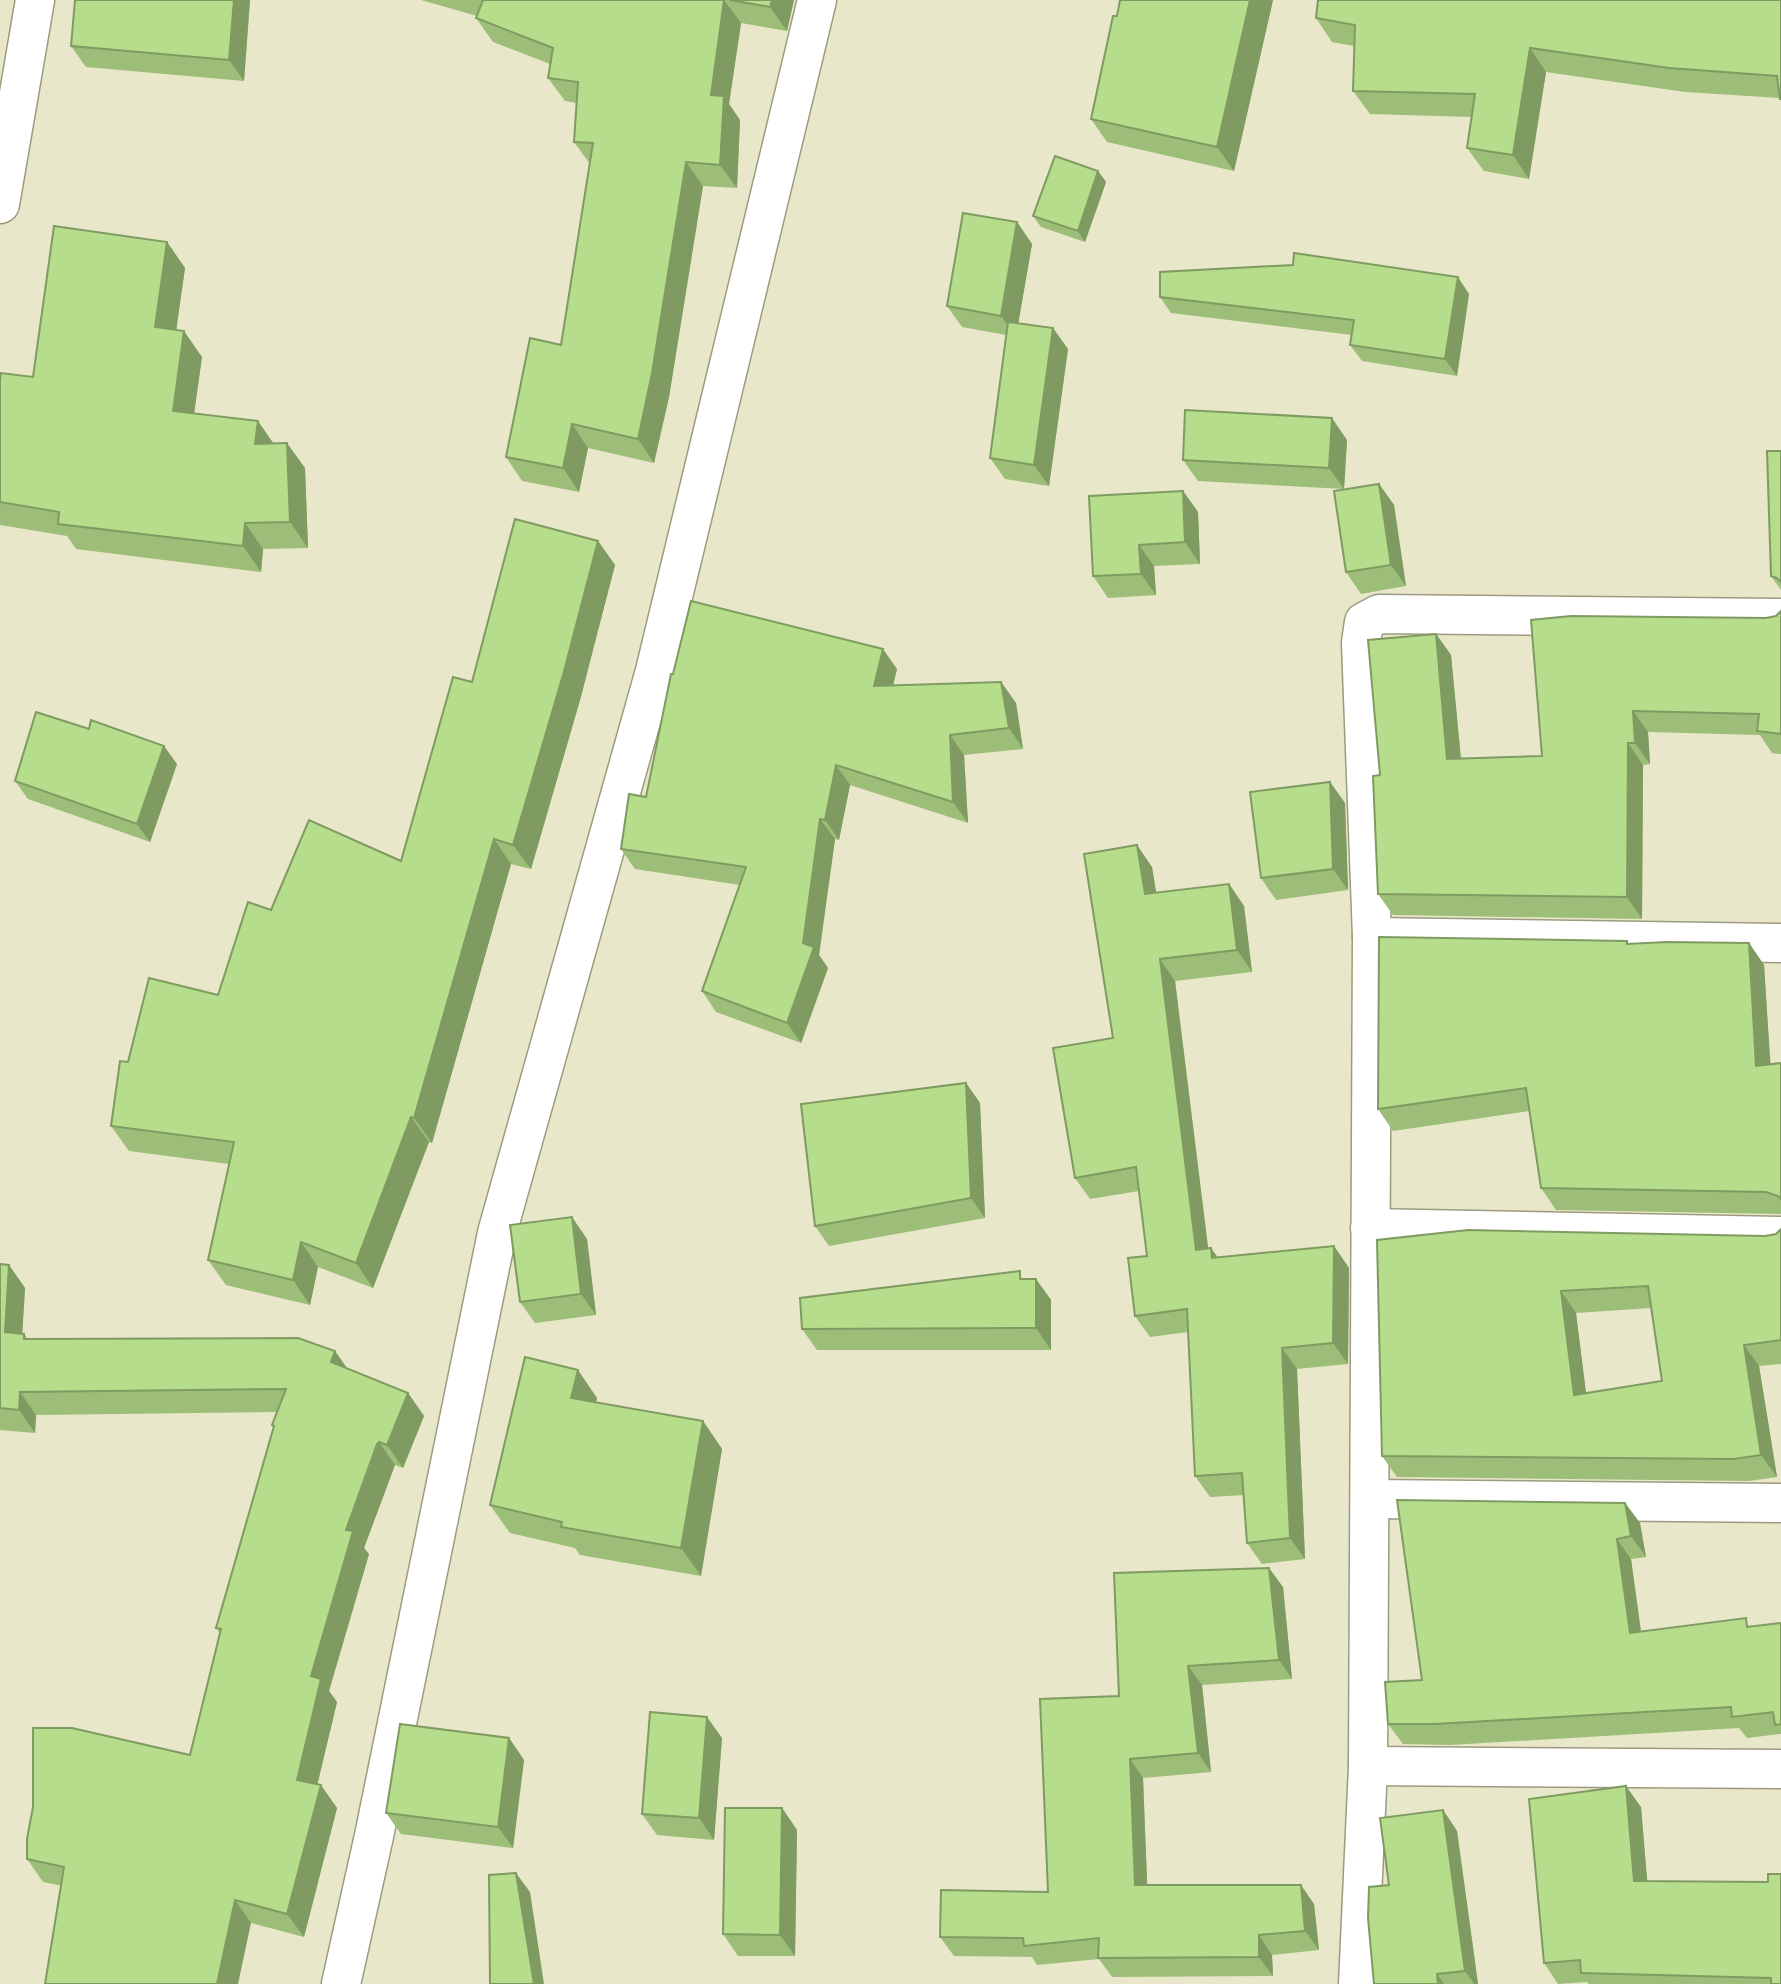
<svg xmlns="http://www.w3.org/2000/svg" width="1781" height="1984" font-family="Figtree,sans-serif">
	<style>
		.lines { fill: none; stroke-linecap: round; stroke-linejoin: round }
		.street-casing { stroke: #9d9b7f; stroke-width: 41 }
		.street { stroke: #fff; stroke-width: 38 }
		.wall { fill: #9dbe78; fill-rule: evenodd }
		.shaded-wall { fill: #7f9b61 }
		.building { fill: #b6dd8b; stroke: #7f9b61; stroke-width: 2; fill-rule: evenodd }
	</style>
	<rect width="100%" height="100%" fill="#e9e7c9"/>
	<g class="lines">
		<g class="street-casing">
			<g id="street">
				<polyline points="0,204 35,0"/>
				<polyline points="1372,937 1781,943"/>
				<polyline points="1370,1228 1781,1236"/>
				<polyline points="1370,1499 1781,1503"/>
				<polyline points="1368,1766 1781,1769"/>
				<polyline points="341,1984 374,1836 497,1233 655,671 817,0"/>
				<polyline points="1358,1984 1368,1766 1372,937 1361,643 1364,622 1379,614 1781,618"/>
			</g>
		</g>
		<use href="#street" class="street"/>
	</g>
	<g class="wall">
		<polygon points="75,0 250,0 244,81 86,67 71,46"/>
		<polygon points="421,0 794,0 787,31 741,23 729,104 740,120 737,188 703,186 669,397 654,463 588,448 579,492 522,481 506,457 561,345 590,164 574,142 577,103 565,101 548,78 550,64 493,42 476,18 477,16"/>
		<polygon points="1120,0 1273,0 1234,171 1107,142 1091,119 1117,16"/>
		<polygon points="1781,0 1781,100 1780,98 1685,92 1546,72 1529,179 1484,171 1467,148 1472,117 1370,114 1353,91 1354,46 1332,42 1316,18"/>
		<polygon points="1098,171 1106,182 1085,242 1041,227 1033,216"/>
		<polygon points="1017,222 1032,244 1018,323 1068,349 1049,486 1005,479 990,458 1006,335 962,327 947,306"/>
		<polygon points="167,242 185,268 176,330 202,357 194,413 273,443 305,468 308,548 263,549 261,572 76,549 67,536 0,525 0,381 33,377"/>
		<polygon points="1469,294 1457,376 1362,361 1350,345 1352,335 1171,313 1160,297"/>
		<polygon points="1347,440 1344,489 1198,481 1183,460"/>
		<polygon points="1781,451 1781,590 1771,576"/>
		<polygon points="1379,484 1394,505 1406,586 1361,594 1346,572"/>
		<polygon points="1183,491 1198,512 1200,564 1154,566 1156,595 1108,598 1093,576"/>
		<polygon points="598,541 615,565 580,700 531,869 511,864 432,1143 429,1142 373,1288 318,1267 310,1305 226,1285 208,1260 229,1164 129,1151 111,1126 128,1062 218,995 271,910 401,861 472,682"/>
		<polygon points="1781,611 1781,754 1772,753 1760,735 1648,732 1650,764 1643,765 1642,919 1393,915 1378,894 1380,775 1436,634 1451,655 1461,759 1542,756 1766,618 1776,616"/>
		<polygon points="897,669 893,685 1001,682 1016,703 1023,749 964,755 968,823 850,785 839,840 835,839 819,955 828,968 801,1043 716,1012 702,991 740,885 635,869 621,849"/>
		<polygon points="177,764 150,842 28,799 15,781"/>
		<polygon points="1330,782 1345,803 1348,890 1276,900 1261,878"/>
		<polygon points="1152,867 1156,893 1229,884 1244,906 1252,972 1175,981 1208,1248 1211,1248 1217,1257 1334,1246 1349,1268 1348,1364 1297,1369 1305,1559 1262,1564 1247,1543 1244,1495 1210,1497 1195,1476 1188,1332 1150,1337 1135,1316 1147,1256 1139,1191 1090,1199 1075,1178 1113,1038"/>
		<polygon points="1627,941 1629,944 1749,943 1764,965 1770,1064 1781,1063 1781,1214 1556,1210 1541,1188 1529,1111 1393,1131 1378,1109"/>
		<polygon points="966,1083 980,1103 985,1218 829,1246 815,1226"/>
		<path d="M1781,1229V1364L1759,1366L1777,1477L1749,1481L1397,1477L1382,1456L1377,1240L1765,1236L1776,1234ZM1651,1308L1662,1381L1586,1393L1576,1313Z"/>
		<polygon points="587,1239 596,1315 535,1323 520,1302"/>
		<polygon points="0,1264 9,1265 25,1288 22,1334 24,1334 28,1339 335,1351 347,1369 408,1393 424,1416 403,1468 395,1465 394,1467 364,1548 369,1554 329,1691 337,1702 317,1785 337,1808 304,1937 251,1923 43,1882 27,1859 190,1755 220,1633 216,1628 274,1428 272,1425 277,1412 36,1415 35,1433 0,1430"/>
		<polygon points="1036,1279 1051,1300 1051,1350 817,1350 802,1329"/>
		<polygon points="597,1398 596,1402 703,1421 722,1449 701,1576 580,1555 575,1548 510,1533 490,1505"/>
		<polygon points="1625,1503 1640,1523 1646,1557 1631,1559 1641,1632 1752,1627 1781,1623 1781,1734 1747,1738 1739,1728 1450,1745 1403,1744 1388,1724 1422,1680"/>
		<polygon points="1283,1587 1292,1679 1202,1685 1211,1772 1143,1778 1147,1885 1314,1904 1319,1950 1272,1955 1273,1976 1112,1977 1099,1959 1037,1965 1032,1957 954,1956 940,1937 1048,1892 1119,1696"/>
		<polygon points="509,1738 524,1760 513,1848 401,1834 386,1813"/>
		<polygon points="722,1738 714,1840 657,1835 642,1814"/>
		<polygon points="1641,1807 1647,1881 1781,1984 1589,1984 1587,1982 1558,1984 1544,1963"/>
		<polygon points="782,1808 797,1830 795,1956 738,1956 723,1934"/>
		<polygon points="1443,1810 1457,1831 1478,1984 1374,1984 1389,1885"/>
	</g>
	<g class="shaded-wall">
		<polygon points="234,0 250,0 244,81 229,60"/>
		<polygon points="724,0 741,23 729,104 740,120 737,188 720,165 711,95"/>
		<polygon points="772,0 794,0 787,31 770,7"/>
		<polygon points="1250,0 1273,0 1234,171 1217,147"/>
		<polygon points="1530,48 1546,72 1529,179 1513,155"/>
		<polygon points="686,162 703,186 669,397 654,463 638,439"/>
		<polygon points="1098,171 1106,182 1085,242 1078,231"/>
		<polygon points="1017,222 1032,244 1016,337 1001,316"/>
		<polygon points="167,242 185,268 173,353 155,327"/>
		<polygon points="1458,277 1469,294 1457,376 1445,359"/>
		<polygon points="1053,328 1068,349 1049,486 1034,465"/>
		<polygon points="184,331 202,357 191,436 173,411"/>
		<polygon points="1332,418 1347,440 1344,489 1329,468"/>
		<polygon points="258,421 276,447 255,444"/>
		<polygon points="572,424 588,448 579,492 563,468"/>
		<polygon points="287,443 305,468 308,548 290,522"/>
		<polygon points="1379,484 1394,505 1406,586 1391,565"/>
		<polygon points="1183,491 1198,512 1200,564 1185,542"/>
		<polygon points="245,523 263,549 261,572 243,546"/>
		<polygon points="598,541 615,565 580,700 531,869 513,845"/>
		<polygon points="1139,545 1154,566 1156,595 1141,574"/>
		<polygon points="1436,634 1451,655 1463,781 1447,759"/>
		<polygon points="883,649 897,669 888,706 874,686"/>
		<polygon points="1001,682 1016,703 1023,749 1009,728"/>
		<polygon points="1633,711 1648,732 1650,764 1635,743"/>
		<polygon points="950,735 964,755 968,823 953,802"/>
		<polygon points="1628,743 1643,765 1642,919 1627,897"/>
		<polygon points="164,746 177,764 150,842 137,824"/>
		<polygon points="836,765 850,785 839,840 825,820"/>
		<polygon points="1330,782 1345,803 1348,890 1333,869"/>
		<polygon points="820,819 835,839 819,955 828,968 801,1043 787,1023 803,943"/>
		<polygon points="494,839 511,864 432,1143 414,1118"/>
		<polygon points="1137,845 1152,867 1160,916 1145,894"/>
		<polygon points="1229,884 1244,906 1252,972 1237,950"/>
		<polygon points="1749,943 1764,965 1772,1087 1756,1066"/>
		<polygon points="1160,959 1175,981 1211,1271 1196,1250"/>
		<polygon points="966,1083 980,1103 985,1218 971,1198"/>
		<polygon points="411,1117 429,1142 373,1288 356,1263"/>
		<polygon points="572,1217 587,1239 596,1315 581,1294"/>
		<polygon points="301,1242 318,1267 310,1305 293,1280"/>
		<polygon points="1334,1246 1349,1268 1348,1364 1333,1343"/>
		<polygon points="1211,1248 1226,1269 1212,1258"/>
		<polygon points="9,1265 25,1288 21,1355 5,1332"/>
		<polygon points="1036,1279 1051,1300 1051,1350 1036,1328"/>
		<polygon points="1561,1291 1576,1313 1589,1417 1574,1395"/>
		<polygon points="1744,1345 1759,1366 1777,1477 1761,1455"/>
		<polygon points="1282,1348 1297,1369 1305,1559 1290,1538"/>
		<polygon points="335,1351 351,1374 331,1362"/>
		<polygon points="578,1370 597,1398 590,1426 571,1398"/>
		<polygon points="20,1392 36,1415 35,1433 19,1410"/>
		<polygon points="408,1393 424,1416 403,1468 387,1445"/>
		<polygon points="703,1421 722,1449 701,1576 681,1548"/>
		<polygon points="379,1442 395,1465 364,1548 369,1554 329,1691 337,1702 313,1803 297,1780 311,1676 346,1530"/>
		<polygon points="1625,1503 1640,1523 1646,1557 1631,1536"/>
		<polygon points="1617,1539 1631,1559 1644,1654 1630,1633"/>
		<polygon points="1269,1568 1283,1587 1292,1679 1279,1660"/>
		<polygon points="1188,1666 1202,1685 1211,1772 1198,1753"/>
		<polygon points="707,1717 722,1738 714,1840 699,1818"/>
		<polygon points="509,1738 524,1760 513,1848 498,1827"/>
		<polygon points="1130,1759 1143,1778 1148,1904 1135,1885"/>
		<polygon points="321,1785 337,1808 304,1937 287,1914"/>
		<polygon points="1626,1786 1641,1807 1649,1902 1634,1881"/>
		<polygon points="782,1808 797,1830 795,1956 780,1935"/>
		<polygon points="1443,1810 1457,1831 1478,1984 1474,1984 1465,1971"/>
		<polygon points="516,1873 530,1892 544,1984 534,1984"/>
		<polygon points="1301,1885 1314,1904 1319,1950 1305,1931"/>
		<polygon points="235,1900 251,1923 238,1984 217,1984"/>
		<polygon points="1259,1935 1272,1955 1273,1976 1259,1957"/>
		<polygon points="1437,1974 1444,1984 1438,1984"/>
	</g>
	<g class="building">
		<polygon points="75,0 234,0 229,60 71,46"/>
		<polygon points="483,0 724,0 711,95 724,96 720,165 686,162 652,373 638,439 572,424 563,468 506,457 530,338 561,345 593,143 574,142 578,82 548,78 553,48 476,18"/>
		<polygon points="730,0 772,0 770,7"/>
		<polygon points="1120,0 1250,0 1217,147 1091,119 1113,16 1117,16"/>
		<polygon points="1318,0 1781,0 1781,99 1780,99 1777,76 1669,68 1530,48 1513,155 1467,148 1475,94 1353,91 1355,25 1316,18"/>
		<polygon points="1055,156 1098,171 1078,231 1033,216"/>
		<polygon points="963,213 1017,222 1001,316 947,306"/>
		<polygon points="54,226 167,242 155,327 184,331 173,411 258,421 255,444 287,443 290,522 245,523 243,546 58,524 59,512 0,502 0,381 1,373 33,377"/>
		<polygon points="1294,253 1458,277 1445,359 1350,345 1354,320 1160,297 1160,272 1293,265"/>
		<polygon points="1008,322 1053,328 1034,465 990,458"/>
		<polygon points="1185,410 1332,418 1329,468 1183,460"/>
		<polygon points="1767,451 1781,451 1781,582 1777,578 1771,576"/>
		<polygon points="1379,484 1391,565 1346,572 1334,491"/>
		<polygon points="1183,491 1185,542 1139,545 1141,574 1093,576 1089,496"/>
		<polygon points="515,519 598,541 563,675 513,845 494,839 414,1118 411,1117 356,1263 301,1242 293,1280 208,1260 234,1142 111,1126 120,1061 128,1062 149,978 218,995 248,902 271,910 309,820 401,861 453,677 472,682"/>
		<polygon points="691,601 883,649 874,686 1001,682 1009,728 950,735 953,802 836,765 825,820 820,819 803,943 814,947 787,1023 702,991 746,867 621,849 629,794 646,797 671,674 673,674"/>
		<polygon points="1781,611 1781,734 1757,731 1759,714 1633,711 1635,743 1628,743 1627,897 1378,894 1373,776 1380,775 1368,640 1436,634 1447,759 1542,756 1531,620 1571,616 1766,618 1776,616"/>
		<polygon points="36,712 89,729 91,720 164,746 137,824 15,781"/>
		<polygon points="1330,782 1333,869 1261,878 1250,792"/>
		<polygon points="1137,845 1145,894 1229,884 1237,950 1160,959 1196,1250 1211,1248 1212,1258 1334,1246 1333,1343 1282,1348 1290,1538 1247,1543 1242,1473 1195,1476 1187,1309 1135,1316 1128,1258 1147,1256 1136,1167 1075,1178 1053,1048 1113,1038 1084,854"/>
		<polygon points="1379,937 1627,941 1627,944 1667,942 1749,943 1756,1066 1781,1063 1781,1199 1778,1196 1766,1192 1541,1188 1526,1088 1378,1109"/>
		<polygon points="966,1083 971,1198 815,1226 801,1104"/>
		<polygon points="572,1217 581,1294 520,1302 510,1225"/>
		<path d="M1781,1229V1340L1744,1345L1761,1455L1734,1459L1382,1456L1377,1240L1468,1230L1765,1236L1776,1234ZM1648,1286L1662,1381L1574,1395L1561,1291Z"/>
		<polygon points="0,1264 9,1265 5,1332 24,1334 24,1339 298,1338 335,1351 331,1362 408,1393 387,1445 379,1442 377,1444 346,1530 353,1531 311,1676 321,1679 297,1780 321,1785 287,1914 235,1900 217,1984 45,1984 64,1867 27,1859 27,1839 33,1807 33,1728 72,1728 190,1755 221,1629 216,1628 274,1426 272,1425 286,1389 20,1392 19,1410 0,1408"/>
		<polygon points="1020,1271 1020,1279 1036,1279 1036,1328 802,1329 800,1298"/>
		<polygon points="525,1357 578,1370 571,1398 703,1421 681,1548 561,1527 562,1522 490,1505"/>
		<polygon points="1397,1500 1625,1503 1631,1536 1617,1539 1630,1633 1746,1618 1747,1627 1781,1623 1781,1724 1775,1725 1773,1712 1732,1717 1731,1707 1435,1724 1388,1724 1385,1682 1422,1680"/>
		<polygon points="1269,1568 1279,1660 1188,1666 1198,1753 1130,1759 1135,1885 1301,1885 1305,1931 1259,1935 1259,1957 1098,1958 1099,1938 1024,1946 1023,1938 940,1937 941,1890 1048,1892 1040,1699 1119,1696 1114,1573"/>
		<polygon points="650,1712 707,1717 699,1818 642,1814"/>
		<polygon points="400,1724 509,1738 498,1827 386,1813"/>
		<polygon points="1626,1786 1634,1881 1768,1882 1768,1874 1781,1874 1781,1984 1771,1984 1771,1978 1581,1973 1580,1960 1544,1963 1529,1799"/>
		<polygon points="725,1808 782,1808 780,1935 723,1934"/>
		<polygon points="1443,1810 1465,1971 1437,1974 1438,1984 1374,1984 1368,1918 1369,1887 1389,1885 1380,1818"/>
		<polygon points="516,1873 534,1984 490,1984 489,1875"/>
	</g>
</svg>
